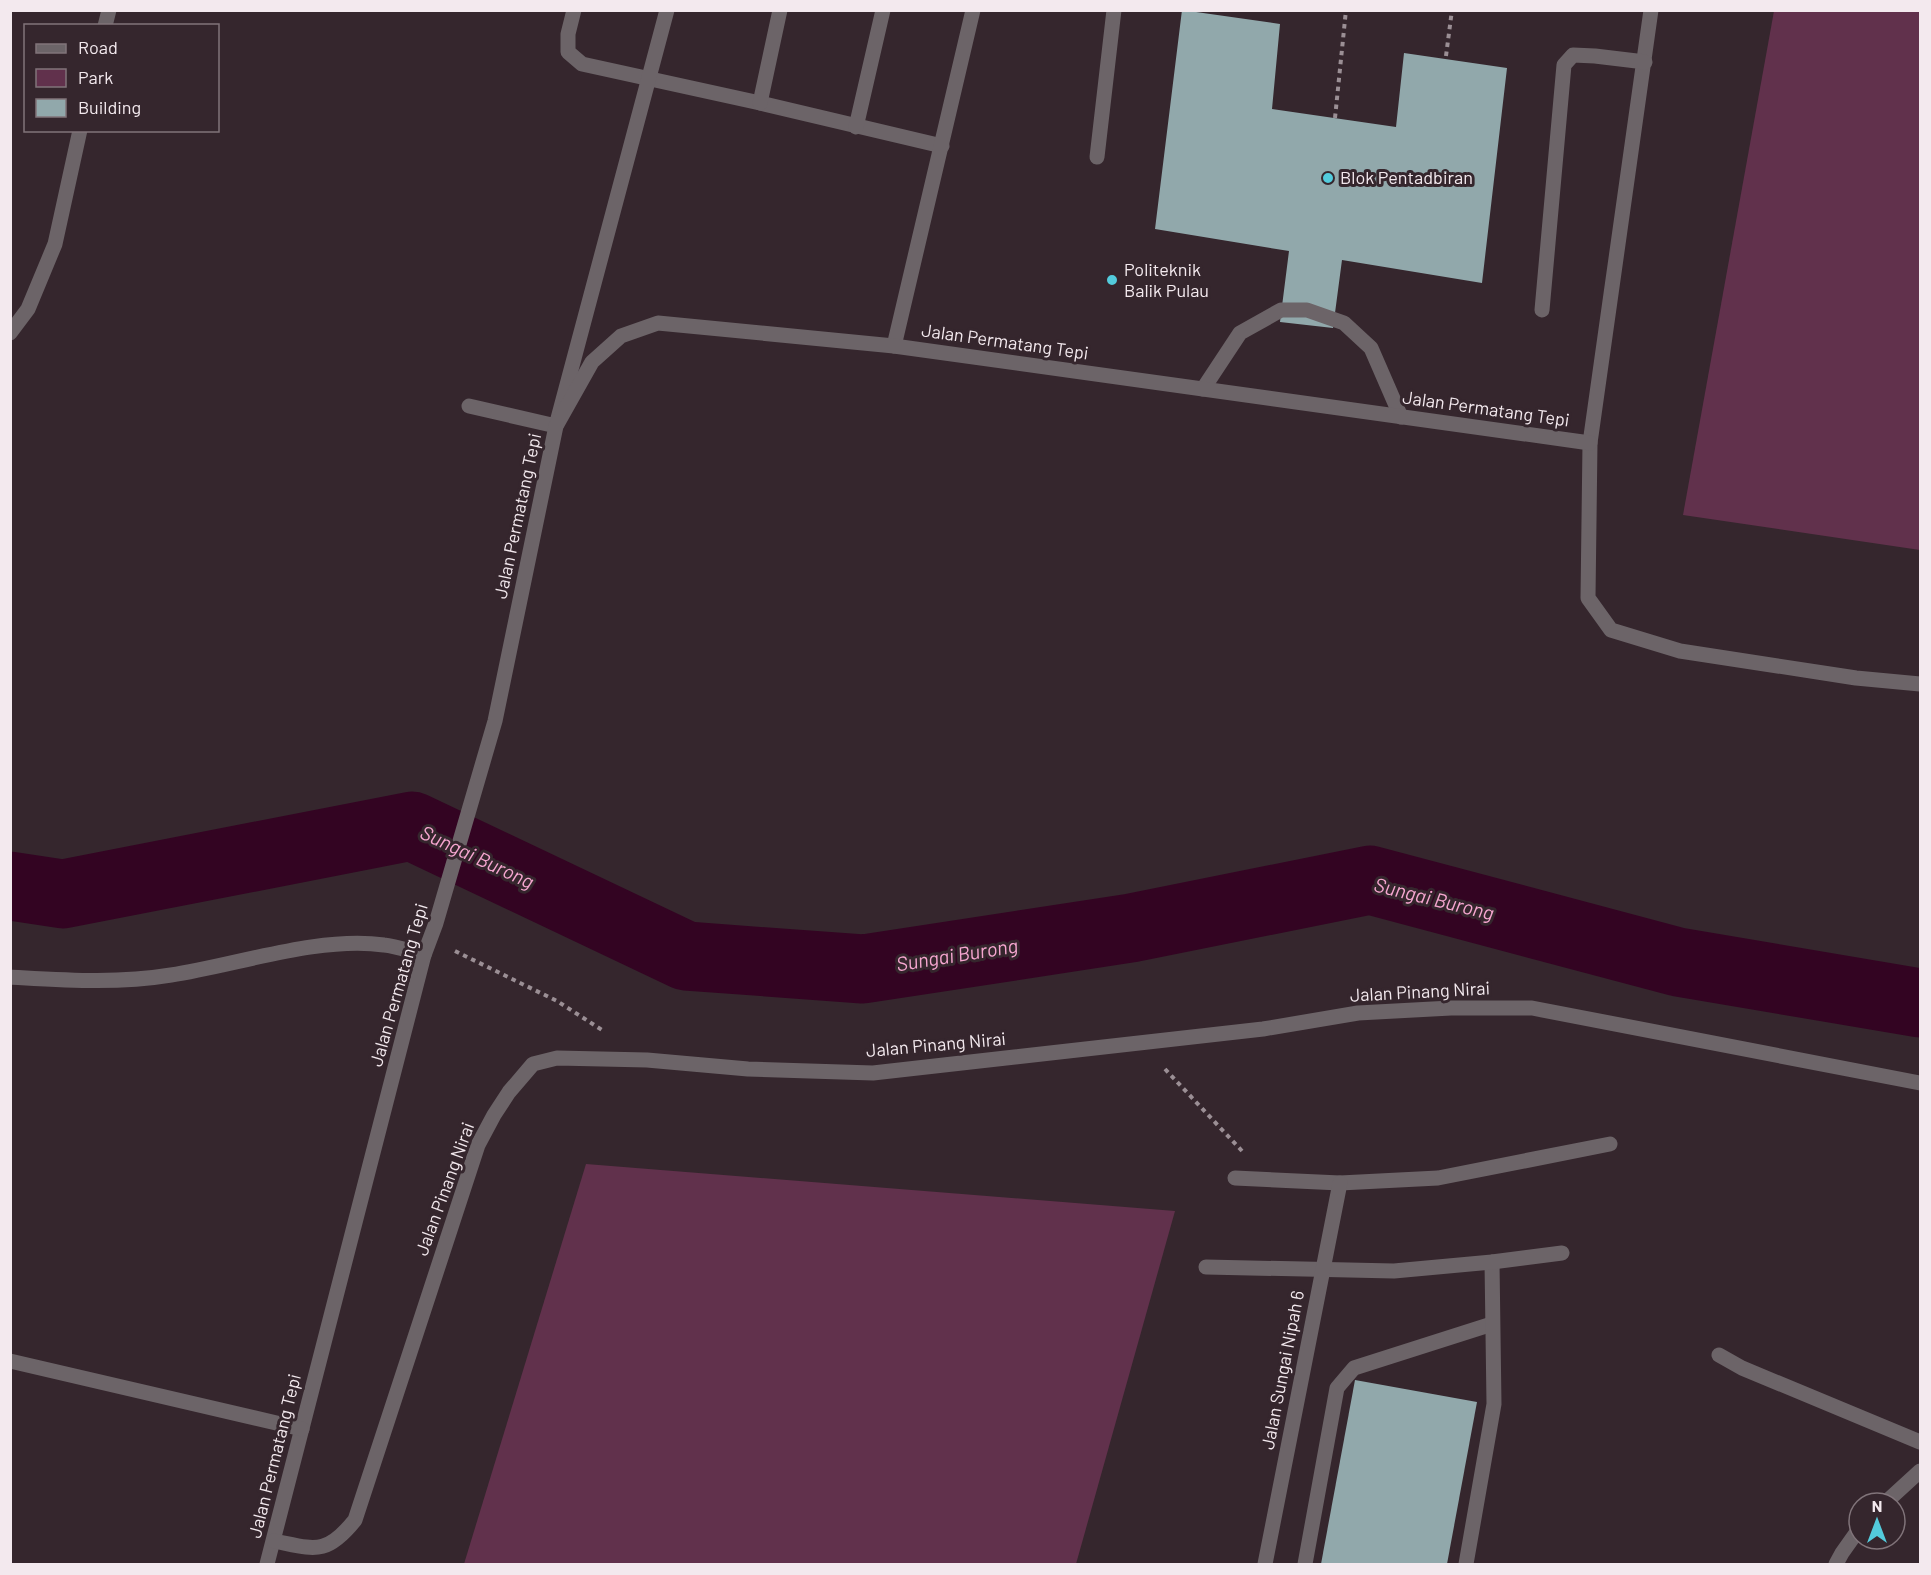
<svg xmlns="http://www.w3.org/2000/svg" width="1931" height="1575" font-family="Barlow,sans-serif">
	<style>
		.green { fill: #61314c }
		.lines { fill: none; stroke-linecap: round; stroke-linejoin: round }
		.river { stroke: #330422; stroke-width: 69 }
		.building { fill: #91a8ab }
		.path { stroke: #9b8f95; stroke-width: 4; stroke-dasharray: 4.5 4.5; stroke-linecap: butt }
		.lane { stroke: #6c6468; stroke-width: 15 }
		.street { stroke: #6c6468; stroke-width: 15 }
		.poi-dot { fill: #53cbdc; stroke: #35262d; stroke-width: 2 }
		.labels { text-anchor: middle; stroke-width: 6; stroke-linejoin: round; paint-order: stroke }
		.poi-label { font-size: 18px; fill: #f3e9ee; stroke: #35262d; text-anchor: start }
		.street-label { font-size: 18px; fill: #f3e9ee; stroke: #35262d }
		.water-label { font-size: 20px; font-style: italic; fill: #f6a6d0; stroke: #35262d }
	</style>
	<rect width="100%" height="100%" fill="#35262d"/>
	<g class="green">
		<polygon points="1774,11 1920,11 1920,550 1683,515"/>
		<polygon points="586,1164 1175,1211 1076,1564 464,1564"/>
	</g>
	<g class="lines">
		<polyline class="river" points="10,886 63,894 412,826 686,956 863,969 1131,928 1370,880 1678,962 1920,1003"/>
	</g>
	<g class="building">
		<polygon points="1182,10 1280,24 1272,109 1396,127 1404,53 1507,68 1482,283 1342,260 1333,328 1280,322 1289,251 1155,229"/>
		<polygon points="1355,1380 1477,1402 1447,1564 1321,1564"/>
	</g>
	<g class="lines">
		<g class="path">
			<polyline points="1446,56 1452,10"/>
			<polyline points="1335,118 1346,10"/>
			<polyline points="455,951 557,1001 602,1030"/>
			<polyline points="1165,1069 1242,1151"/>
		</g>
		<g class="lane">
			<polyline points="574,10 568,34 568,52 582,64 760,103 942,146"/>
			<polyline points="1651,10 1590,443 1588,598 1611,630 1680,651 1856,678 1920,684"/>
			<polyline points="760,103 780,10"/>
			<polyline points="856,127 883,10"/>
			<polyline points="1097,157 1114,10"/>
			<polyline points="1542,310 1564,65 1573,55 1595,56 1645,62"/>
			<polyline points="894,346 973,10"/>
			<polyline points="1203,389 1240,333 1281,310 1307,310 1344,323 1371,348 1401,417"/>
			<polyline points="469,406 556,426 667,10"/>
			<polyline points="424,955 436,923 495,721 556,426 592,362 621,336 658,323 894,346 1590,443"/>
			<polyline points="1305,1564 1337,1388 1354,1368 1492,1324"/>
			<polyline points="1466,1564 1494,1404 1492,1262"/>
		</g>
		<g class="street">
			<polyline points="105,26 109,10"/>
			<polyline points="10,333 28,309 55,244 80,130"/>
			<path d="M10,977C64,980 117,984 171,975C237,965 318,936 384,945C397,946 411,952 424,955L267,1564"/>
			<polyline points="1235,1178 1340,1183 1438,1178 1610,1144"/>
			<polyline points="1206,1267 1394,1271 1492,1262 1562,1253"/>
			<polyline points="1719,1355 1742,1368 1920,1442"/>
			<polyline points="10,1361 302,1429"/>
			<polyline points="1885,1503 1920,1471"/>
			<path d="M274,1541C315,1549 326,1556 355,1520L478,1145L494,1115L509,1092L533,1064L557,1058L647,1060L748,1069L873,1073L1263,1029L1358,1013L1451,1008H1532L1920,1083"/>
			<polyline points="1265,1564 1340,1183"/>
			<polyline points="1836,1564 1842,1553 1859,1529"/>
		</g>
	</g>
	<g class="poi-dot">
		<circle cx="1328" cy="178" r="6"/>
		<circle cx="1112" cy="280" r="6"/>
	</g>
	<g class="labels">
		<g class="poi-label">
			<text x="1340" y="184">Blok Pentadbiran</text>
			<text x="1124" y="276">Politeknik<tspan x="1124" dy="21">Balik Pulau</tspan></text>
		</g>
		<g class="street-label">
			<text transform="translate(1005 342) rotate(8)" y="6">Jalan Permatang Tepi</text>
			<text transform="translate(1486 409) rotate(8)" y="6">Jalan Permatang Tepi</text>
			<text transform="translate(518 516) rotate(-78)" y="6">Jalan Permatang Tepi</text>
			<text transform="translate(399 985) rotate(-74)" y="6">Jalan Permatang Tepi</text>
			<text transform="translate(1420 992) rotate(-3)" y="6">Jalan Pinang Nirai</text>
			<text transform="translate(936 1045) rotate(-5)" y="6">Jalan Pinang Nirai</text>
			<text transform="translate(445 1189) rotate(-70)" y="6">Jalan Pinang Nirai</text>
			<text transform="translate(1283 1370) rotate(-79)" y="6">Jalan Sungai Nipah 6</text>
			<text transform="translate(275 1456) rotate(-76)" y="6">Jalan Permatang Tepi</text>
		</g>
		<g class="water-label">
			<text transform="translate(477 857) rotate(25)" y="7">Sungai Burong</text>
			<text transform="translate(1434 899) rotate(14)" y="7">Sungai Burong</text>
			<text transform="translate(957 955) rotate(-9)" y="7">Sungai Burong</text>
		</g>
	</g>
	<rect width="1931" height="1575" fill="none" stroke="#f3e9ee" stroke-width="24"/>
	<rect x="24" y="24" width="195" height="108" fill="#35262d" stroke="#81747a" stroke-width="1.5"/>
	<rect x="36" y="44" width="30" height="9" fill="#6c6468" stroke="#81747a" stroke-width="1.5"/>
	<text x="78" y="54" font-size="18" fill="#f3e9ee">Road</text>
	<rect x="36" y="69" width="30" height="18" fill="#61314c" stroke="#81747a" stroke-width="1.5"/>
	<text x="78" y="84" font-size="18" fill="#f3e9ee">Park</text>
	<rect x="36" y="99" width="30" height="18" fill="#91a8ab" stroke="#81747a" stroke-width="1.5"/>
	<text x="78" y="114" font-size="18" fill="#f3e9ee">Building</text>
	<g transform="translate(1877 1521)"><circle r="28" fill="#35262d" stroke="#81747a" stroke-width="1.5"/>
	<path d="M0-4.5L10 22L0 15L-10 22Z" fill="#53cbdc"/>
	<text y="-9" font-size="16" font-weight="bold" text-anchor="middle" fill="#f3e9ee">N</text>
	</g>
</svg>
